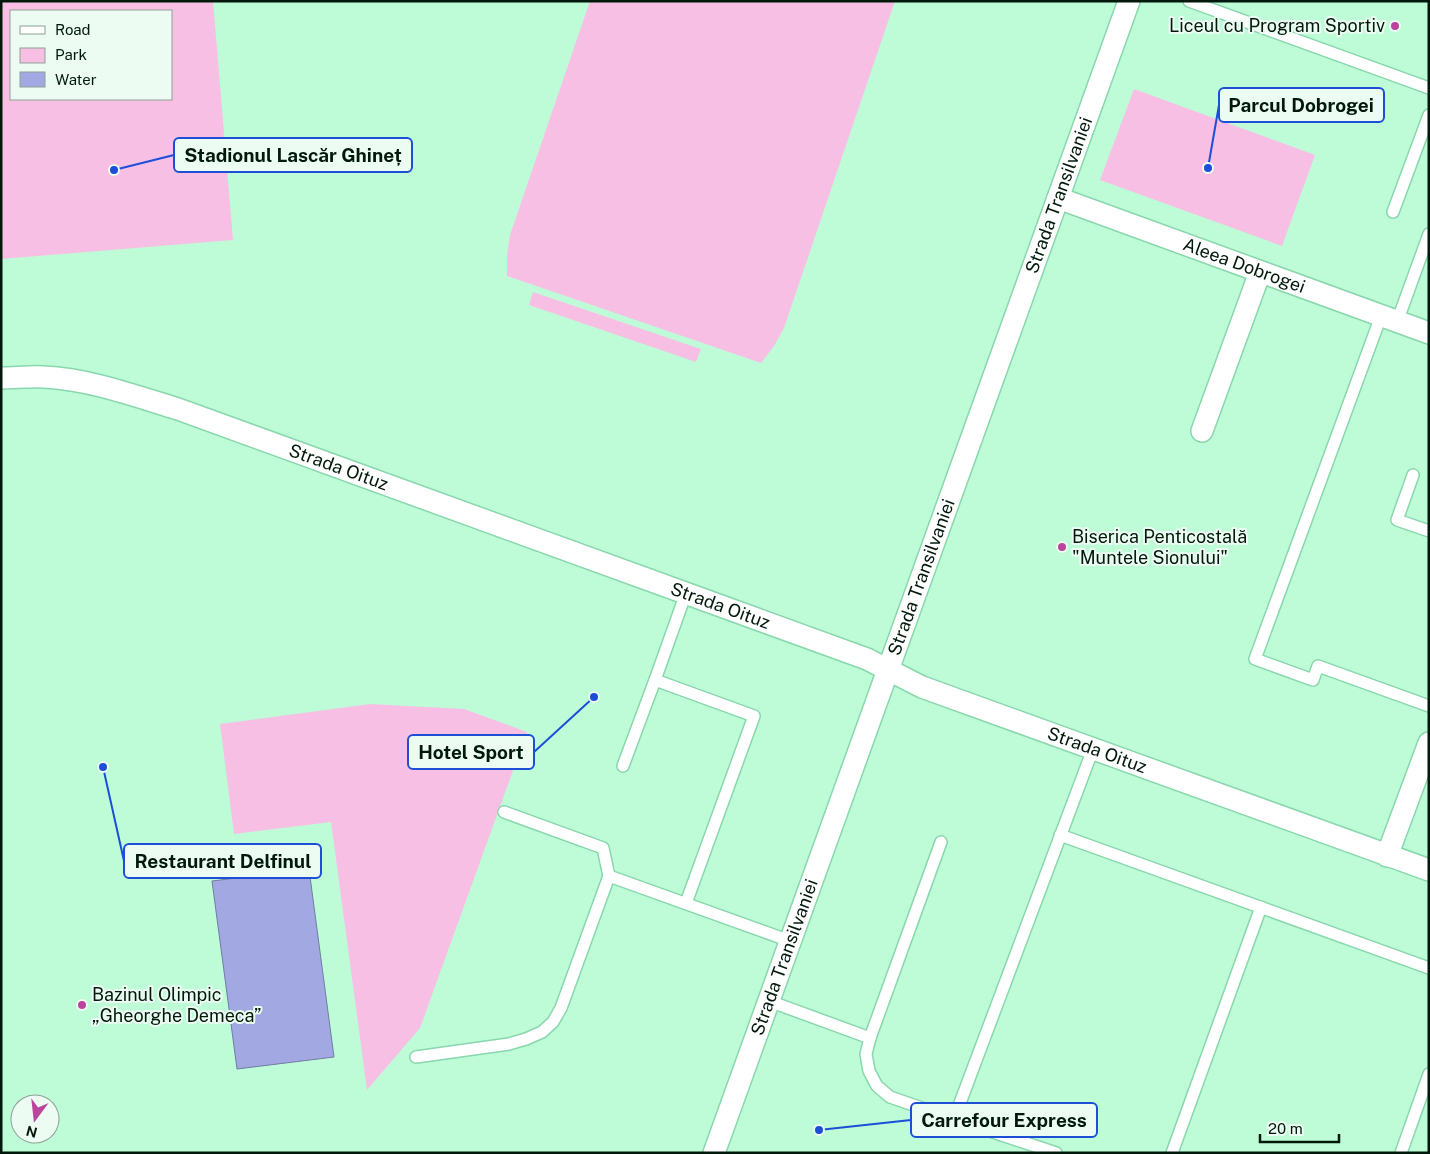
<svg xmlns="http://www.w3.org/2000/svg" width="1430" height="1154" font-family="'Public Sans',sans-serif">
	<style>
		.green { fill: #f8bfe5; fill-rule: evenodd }
		.water { fill: #a1a8e2; stroke: #717da1 }
		.lines { fill: none; stroke-linecap: round; stroke-linejoin: round }
		.lane-casing { stroke: #89d7ac; stroke-width: 14 }
		.street-casing { stroke: #89d7ac; stroke-width: 24 }
		.lane { stroke: #fff; stroke-width: 11 }
		.street { stroke: #fff; stroke-width: 21 }
		.poi-dot { fill: #bb459d; stroke: #edfcf3; stroke-width: 2 }
		.labels { text-anchor: middle; stroke-width: 4; stroke-linejoin: round; paint-order: stroke }
		.poi-label { font-size: 18px; fill: #00190a; stroke: #edfcf3; text-anchor: start }
		.street-label { font-size: 18px; fill: #00190a; stroke: #edfcf3 }
		.leader { fill: none; stroke: #1d4ed8; stroke-width: 2 }
		.callout-dot { fill: #1d4ed8; stroke: #edfcf3; stroke-width: 2 }
		.callout { fill: #edfcf3; stroke: #1d4ed8; stroke-width: 2 }
		.callout-label { font-size: 19px; text-anchor: middle; font-weight: bold; fill: #00190a }
	</style>
	<rect width="100%" height="100%" fill="#befcd8"/>
	<g class="green">
		<path d="M1,1H213L233,240L1,259ZM11,11H171V99H11Z"/>
		<polygon points="590,1 895,1 784,328 774,346 761,363 507,276 507,256 510,235"/>
		<polygon points="1134,89 1315,155 1282,246 1100,180"/>
		<polygon points="533,292 701,349 696,362 529,305"/>
		<polygon points="370,704 464,709 527,732 420,1028 367,1090 331,822 234,834 220,724"/>
	</g>
	<polygon class="water" points="309,869 334,1057 237,1069 212,881"/>
	<g class="lines">
		<g class="lane-casing">
			<g id="lane">
				<polyline points="1189,1 1429,88"/>
				<polyline points="1393,212 1429,115"/>
				<polyline points="1381,316 1255,659 1313,680 1318,666 1429,706"/>
				<polyline points="1397,322 1429,234"/>
				<polyline points="1413,475 1397,520 1429,531"/>
				<polyline points="686,593 655,680 754,716 686,903"/>
				<polyline points="623,766 655,680"/>
				<polyline points="504,812 603,848 609,876"/>
				<polyline points="1060,835 1429,968"/>
				<polyline points="769,1001 870,1038 866,1054 869,1071 877,1086 890,1097 954,1119 1093,749"/>
				<polyline points="870,1038 941,842"/>
				<polyline points="416,1057 509,1044 526,1039 542,1032 553,1022 561,1008 609,876 790,941"/>
				<polyline points="954,1119 1056,1153"/>
				<polyline points="1172,1153 1261,907"/>
				<polyline points="1401,1153 1429,1074"/>
			</g>
		</g>
		<g class="street-casing">
			<g id="street">
				<path id="s1" d="M1058,198L1429,333"/>
				<path id="s2" d="M1,378C15,378 30,376 44,377C89,379 135,396 178,409L867,659L922,687L1429,870"/>
				<polyline points="1202,431 1260,272"/>
				<polyline points="1387,856 1429,743"/>
				<path id="s3" d="M714,1153L1129,1"/>
			</g>
		</g>
		<use href="#lane" class="lane"/>
		<use href="#street" class="street"/>
	</g>
	<g class="poi-dot">
		<circle cx="1395" cy="26" r="5"/>
		<circle cx="1062" cy="547" r="5"/>
		<circle cx="82" cy="1005" r="5"/>
	</g>
	<g class="labels">
		<g class="poi-label">
			<text x="1385" y="32" text-anchor="end">Liceul cu Program Sportiv</text>
			<text x="1072" y="543">Biserica Penticostală<tspan x="1072" dy="21">"Muntele Sionului"</tspan></text>
			<text x="92" y="1001">Bazinul Olimpic<tspan x="92" dy="21">„Gheorghe Demeca”</tspan></text>
		</g>
		<g class="street-label">
			<text dy="6" stroke="none"><textPath href="#s3" startOffset="1018">Strada Transilvaniei</textPath></text>
			<text dy="6" stroke="none"><textPath href="#s1" startOffset="198">Aleea Dobrogei</textPath></text>
			<text dy="6" stroke="none"><textPath href="#s2" startOffset="352">Strada Oituz</textPath></text>
			<text dy="6" stroke="none"><textPath href="#s3" startOffset="612">Strada Transilvaniei</textPath></text>
			<text dy="6" stroke="none"><textPath href="#s2" startOffset="758">Strada Oituz</textPath></text>
			<text dy="6" stroke="none"><textPath href="#s2" startOffset="1162">Strada Oituz</textPath></text>
			<text dy="6" stroke="none"><textPath href="#s3" startOffset="208">Strada Transilvaniei</textPath></text>
		</g>
	</g>
	<path class="leader" d="M1208 168L1219 105M114 170L174 155M594 697L534 752M103 767L124 861M819 1130L911 1120"/>
	<g class="callout-dot">
		<circle cx="1208" cy="168" r="5"/>
		<circle cx="114" cy="170" r="5"/>
		<circle cx="594" cy="697" r="5"/>
		<circle cx="103" cy="767" r="5"/>
		<circle cx="819" cy="1130" r="5"/>
	</g>
	<g class="callout">
		<rect x="1219" y="88" width="165" height="34" rx="5"/>
		<rect x="174" y="138" width="238" height="34" rx="5"/>
		<rect x="408" y="735" width="126" height="34" rx="5"/>
		<rect x="124" y="844" width="197" height="34" rx="5"/>
		<rect x="911" y="1103" width="186" height="34" rx="5"/>
	</g>
	<g class="callout-label">
		<text x="1301" y="112">Parcul Dobrogei</text>
		<text x="293" y="162">Stadionul Lascăr Ghineț</text>
		<text x="471" y="759">Hotel Sport</text>
		<text x="223" y="868">Restaurant Delfinul</text>
		<text x="1004" y="1127">Carrefour Express</text>
	</g>
	<rect width="1430" height="1154" fill="none" stroke="#00190a" stroke-width="5"/>
	<rect x="10" y="10" width="162" height="90" fill="#edfcf3" stroke="#8ea196"/>
	<rect x="20" y="26" width="25" height="8" fill="#ffffff" stroke="#8ea196"/>
	<text x="55" y="35" font-size="15" fill="#00190a">Road</text>
	<rect x="20" y="48" width="25" height="15" fill="#f8bfe5" stroke="#8ea196"/>
	<text x="55" y="60" font-size="15" fill="#00190a">Park</text>
	<rect x="20" y="72" width="25" height="15" fill="#a1a8e2" stroke="#8ea196"/>
	<text x="55" y="85" font-size="15" fill="#00190a">Water</text>
	<g transform="translate(35 1119) rotate(195)"><circle r="24" fill="#edfcf3" stroke="#8ea196"/>
	<path d="M0-4L9 19L0 12L-9 19Z" fill="#bb459d"/>
	<text y="-8" font-size="14" font-weight="bold" text-anchor="middle" fill="#00190a">N</text>
	</g>
	<path d="M1260 1134v8h79v-8" fill="none" stroke="#00190a" stroke-width="2.5"/>
	<text x="1268" y="1134" font-size="15" fill="#00190a" stroke="#edfcf3" stroke-width="4" paint-order="stroke">20 m</text>
</svg>
